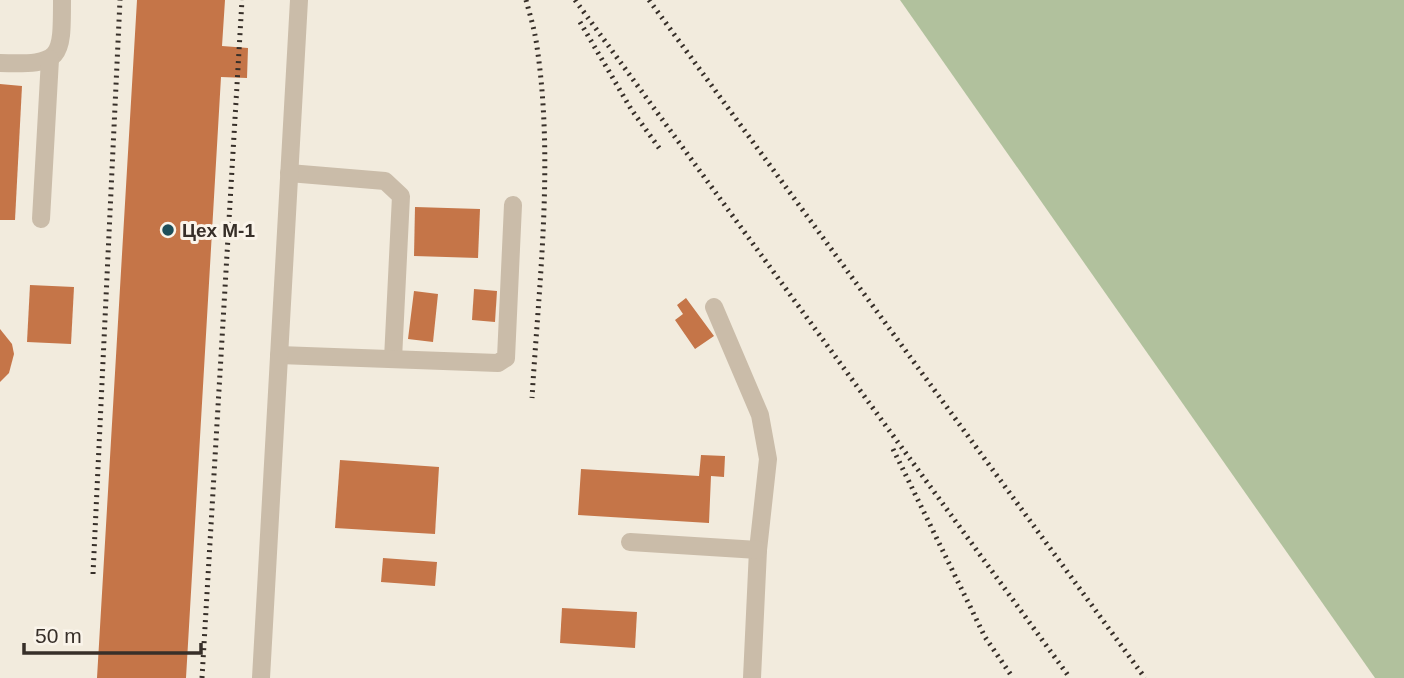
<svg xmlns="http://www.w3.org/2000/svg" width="1404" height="678" font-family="Arial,sans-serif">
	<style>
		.green { fill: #b1c19d }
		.building { fill: #c57548 }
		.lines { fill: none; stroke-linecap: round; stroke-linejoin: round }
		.minor { stroke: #cabca9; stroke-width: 18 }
		.rail { stroke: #372f29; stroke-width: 5; stroke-dasharray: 2 5; stroke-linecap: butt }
		.poi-dot { fill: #1e4e59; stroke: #faf4ea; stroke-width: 2.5 }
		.labels { text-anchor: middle; stroke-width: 6; stroke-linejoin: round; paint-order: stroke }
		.poi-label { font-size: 19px; font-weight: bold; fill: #372f29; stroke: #faf4ea; text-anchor: start }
	</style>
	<rect width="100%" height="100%" fill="#f2ebdd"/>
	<polygon class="green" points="900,0 1404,0 1404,678 1375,678"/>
	<g class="building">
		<polygon points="137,0 225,0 222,46 248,48 247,78 221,77 186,678 97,678"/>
		<polygon points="0,84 22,86 15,220 0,220"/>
		<polygon points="415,207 480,209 478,258 414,256"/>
		<polygon points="30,285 74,287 71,344 27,342"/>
		<polygon points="474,289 497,291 495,322 472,320"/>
		<polygon points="414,291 438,294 433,342 408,339"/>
		<polygon points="686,298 714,336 695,349 675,320 683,314 677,305"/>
		<polygon points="0,329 12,344 14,354 9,373 0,382"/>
		<polygon points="701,455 725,456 724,477 711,476 709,523 578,515 581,469 699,476"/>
		<polygon points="340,460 439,467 435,534 335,528"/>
		<polygon points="383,558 437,562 435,586 381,582"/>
		<polygon points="562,608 637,612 635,648 560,643"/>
	</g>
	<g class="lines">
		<g class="minor">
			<path d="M0,63C62,65 62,59 62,0"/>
			<polyline points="289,173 385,181 401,196 393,359"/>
			<polyline points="41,219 50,59"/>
			<polyline points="714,307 760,415 768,459 758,550 752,678"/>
			<polyline points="279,355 498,363 506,358 513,205"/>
			<polyline points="630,542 758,550"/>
			<polyline points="261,678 299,0"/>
		</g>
		<g class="rail">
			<path d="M526,0C530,15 535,31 537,47C554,161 539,283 532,398"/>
			<polyline points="575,0 1070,678"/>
			<polyline points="649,0 1145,678"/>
			<polyline points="580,22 631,109 662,152"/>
			<polyline points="893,449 985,637 1013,678"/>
			<polyline points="93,574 120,0"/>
			<polyline points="202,678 242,0"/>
		</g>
	</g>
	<circle class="poi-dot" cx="168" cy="230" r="7"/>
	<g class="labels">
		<g class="poi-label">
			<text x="182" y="237">Цех М-1</text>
		</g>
	</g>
	<path d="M24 643v10h177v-10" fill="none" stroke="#372f29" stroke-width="3.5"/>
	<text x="35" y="643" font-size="21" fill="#372f29" stroke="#faf4ea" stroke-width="5" paint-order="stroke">50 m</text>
</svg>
